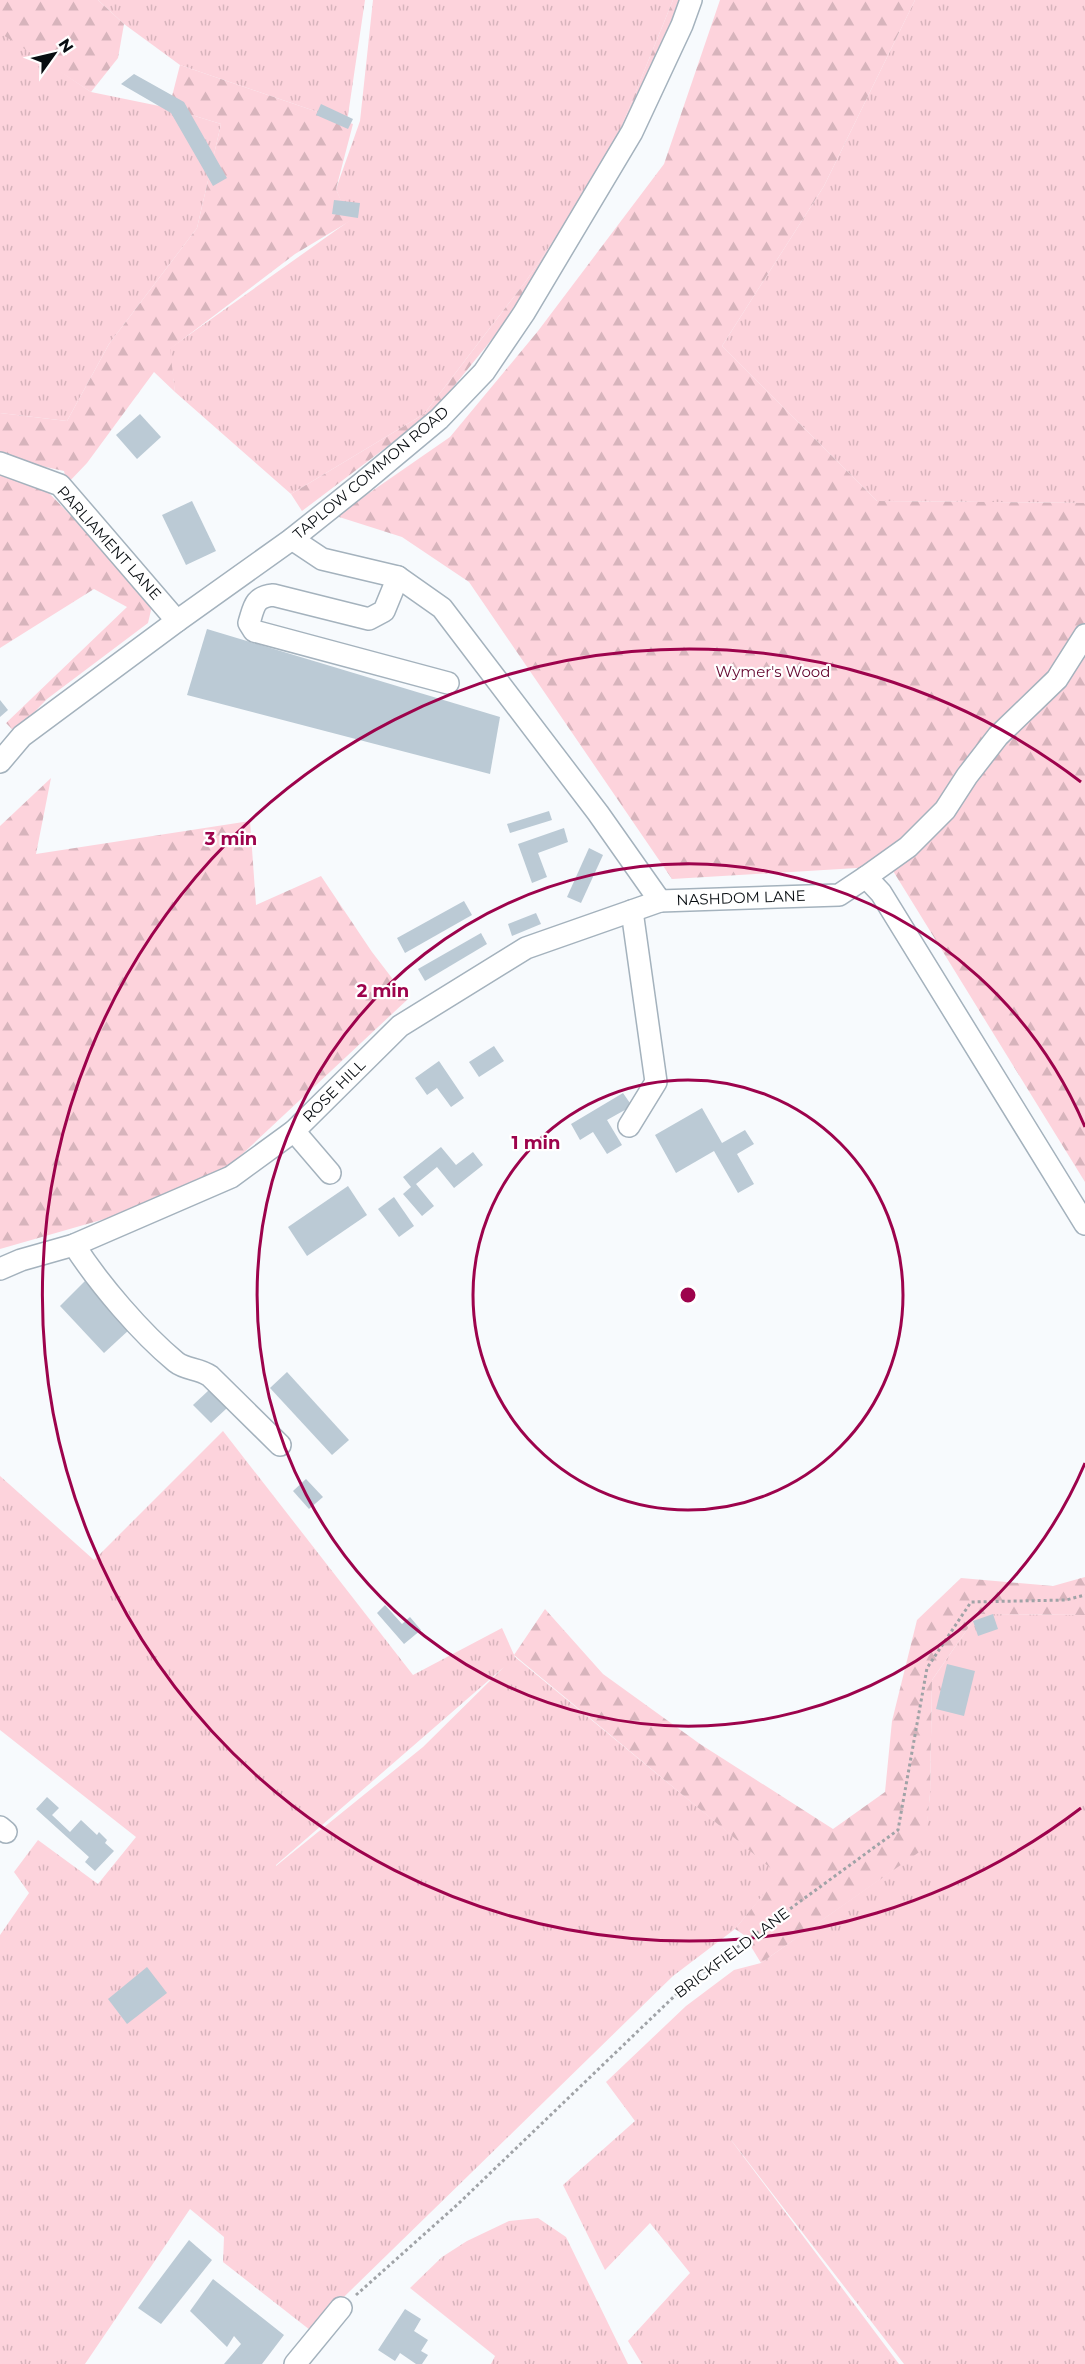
<svg xmlns="http://www.w3.org/2000/svg" width="1085" height="2364" font-family="Montserrat,sans-serif">
	<style>
		.grass { fill: url(#grass-tufts); fill-rule: evenodd }
		.forest { fill: url(#forest-firs) }
		.building { fill: #bbcad5 }
		.lines { fill: none; stroke-linecap: round; stroke-linejoin: round }
		.minor-casing { stroke: #a4b2bd; stroke-width: 24 }
		.path { stroke: #a0a3a7; stroke-width: 3; stroke-dasharray: 3 3; stroke-linecap: butt }
		.minor { stroke: #fff; stroke-width: 21 }
		.ring { fill: none; stroke: #9d034c; stroke-width: 3 }
		.labels { text-anchor: middle; stroke-width: 4.5; stroke-linejoin: round; paint-order: stroke }
		.street-label { font-size: 15px; fill: #080d11; stroke: #fff }
		.park-label { font-size: 15px; fill: #64062f; stroke: #fff }
		.centre { fill: #9d034c; stroke: #fff; stroke-width: 3 }
		.ring-label { font-size: 18px; text-anchor: middle; font-weight: bold; fill: #9d034c; stroke: #fff; stroke-width: 4.5; stroke-linejoin: round; paint-order: stroke }
	</style>
	<defs>
		<pattern id="grass-tufts" width="24" height="20" patternUnits="userSpaceOnUse" patternTransform="scale(1.5)"><rect width="24" height="20" fill="#fdd3dc"/><path d="M3 7l-1-3M5 7V3M7 7l1-3M15 17l-1-3M17 17v-4M19 17l1-3" fill="none" stroke="#d7b4bc"/></pattern>
		<pattern id="forest-firs" width="22" height="20" patternUnits="userSpaceOnUse" patternTransform="scale(1.5)"><rect width="22" height="20" fill="#fdd3dc"/><path d="M5 1l3.5 6h-7zM16 11l3.5 6h-7z" fill="#d7b4bc"/></pattern>
	</defs>
	<rect width="100%" height="100%" fill="#f7fafd"/>
	<g class="grass">
		<polygon points="98,0 365,0 347,122 180,65 124,24"/>
		<polygon points="373,0 673,0 608,160 526,281 424,414 291,494 175,392 169,349 349,221 336,189 360,121"/>
		<polygon points="915,0 1085,0 1085,503 877,501 722,346 824,186"/>
		<polygon points="0,31 91,92 169,108 221,124 197,228 109,344 67,421 0,413"/>
		<path d="M223,1431L413,1675L502,1628L515,1657L780,1875L735,1929L673,1976L310,2330L223,2262L224,2237L190,2209L85,2364H0V1935L29,1893L14,1872L38,1840L98,1884L136,1837L0,1730V1476L94,1560ZM504,1667L423,1747L276,1866V1865Z"/>
		<polygon points="981,1614 1085,1615 1085,2364 904,2364 725,2132 899,2364 642,2364 628,2341 690,2273 650,2223 605,2270 563,2185 635,2121 606,2082 686,2006 734,1970 761,1963 924,1848 930,1794 932,1680 973,1621"/>
		<polygon points="538,2218 566,2237 628,2364 491,2364 495,2356 410,2288 442,2257 467,2241 509,2221"/>
	</g>
	<g class="forest">
		<polygon points="0,0 98,0 124,24 118,58 91,92 0,33"/>
		<polygon points="673,0 681,0 663,53 616,152 497,333 433,412 302,511 291,494 424,414 526,281 608,160"/>
		<polygon points="720,0 915,0 824,186 722,346 877,501 1085,503 1085,1182 890,866 672,879 469,582 402,537 336,516 450,437 538,331 664,164"/>
		<polygon points="180,65 353,124 336,189 350,221 295,254 170,349 175,392 154,372 87,463 67,484 64,471 0,457 0,413 67,421 109,344 197,228 221,124 169,108"/>
		<polygon points="0,475 47,491 144,591 152,606 148,623 47,699 15,732 6,723 127,607 94,589 0,648"/>
		<polygon points="51,778 36,854 250,821 256,905 321,876 372,952 408,999 223,1172 108,1218 0,1249 0,826"/>
		<polygon points="1085,1577 1085,1615 981,1614 973,1621 932,1680 930,1794 925,1848 761,1963 744,1935 735,1929 779,1875 514,1655 545,1609 603,1674 700,1744 833,1829 885,1792 892,1721 917,1620 961,1578 1053,1586"/>
	</g>
	<g class="building">
		<polygon points="134,74 184,102 227,178 213,186 171,113 121,84"/>
		<polygon points="321,104 353,119 348,129 316,115"/>
		<polygon points="334,200 360,203 358,218 332,214"/>
		<polygon points="140,414 161,437 137,459 116,435"/>
		<polygon points="192,501 216,551 186,565 162,515"/>
		<polygon points="207,629 500,717 490,774 187,695"/>
		<polygon points="0,700 8,710 0,717"/>
		<polygon points="549,811 552,820 510,833 507,824"/>
		<polygon points="564,828 568,842 538,853 547,877 532,883 518,844"/>
		<polygon points="589,848 603,855 581,903 567,897"/>
		<polygon points="464,901 472,915 405,953 397,938"/>
		<polygon points="536,913 541,924 512,936 508,924"/>
		<polygon points="481,933 487,944 425,981 418,969"/>
		<polygon points="494,1046 504,1061 479,1077 469,1062"/>
		<polygon points="439,1061 464,1098 451,1107 437,1088 427,1095 415,1078"/>
		<polygon points="623,1093 632,1106 607,1120 622,1145 607,1154 593,1132 580,1140 571,1124"/>
		<polygon points="702,1108 722,1143 745,1130 754,1144 737,1154 754,1184 738,1193 714,1151 676,1173 655,1135"/>
		<polygon points="441,1147 456,1165 473,1152 483,1165 454,1188 437,1167 416,1184 434,1206 422,1216 403,1194 411,1187 403,1177"/>
		<polygon points="348,1186 367,1215 307,1256 288,1227"/>
		<polygon points="394,1197 414,1226 399,1237 378,1209"/>
		<polygon points="85,1281 130,1329 104,1353 60,1306"/>
		<polygon points="287,1372 349,1440 332,1455 270,1388"/>
		<polygon points="209,1390 227,1408 211,1423 193,1405"/>
		<polygon points="306,1479 323,1497 309,1509 293,1491"/>
		<polygon points="385,1605 402,1624 410,1617 421,1630 404,1644 377,1613"/>
		<polygon points="993,1614 998,1629 978,1636 973,1621"/>
		<polygon points="947,1664 975,1671 964,1716 936,1709"/>
		<polygon points="47,1797 59,1808 52,1815 70,1832 81,1820 97,1835 99,1832 107,1840 105,1843 114,1851 95,1871 85,1862 89,1857 36,1809"/>
		<polygon points="147,1967 167,1993 127,2024 108,1999"/>
		<polygon points="189,2240 212,2260 161,2324 138,2308"/>
		<polygon points="213,2279 284,2335 262,2364 224,2364 241,2344 234,2336 227,2347 190,2311"/>
		<polygon points="405,2309 421,2319 414,2331 428,2340 421,2351 428,2355 422,2364 416,2364 400,2353 395,2361 378,2350"/>
	</g>
	<g class="lines">
		<g class="minor-casing">
			<g id="minor">
				<polyline points="0,463 60,485 177,621"/>
				<polyline points="292,539 322,559 398,577 442,608 598,813 660,901 839,895 866,877 881,893 1085,1224"/>
				<path d="M398,577L384,611L369,619L273,595C254,597 254,607 249,623L254,631L448,683"/>
				<polyline points="0,762 22,736 177,621 292,539 361,484 439,419 484,372 524,313 632,132 682,25 691,0"/>
				<polyline points="866,877 908,847 945,810 967,776 998,736 1057,679 1085,635"/>
				<polyline points="629,1126 656,1082 632,911"/>
				<polyline points="294,1131 330,1173"/>
				<path d="M74,1245C99,1284 141,1333 176,1362C186,1370 199,1368 210,1376L280,1445"/>
				<polyline points="0,1269 21,1260 74,1245 231,1177 294,1131 400,1026 526,948 660,901"/>
				<polyline points="0,1827 6,1832"/>
				<polyline points="295,2364 341,2308"/>
			</g>
		</g>
		<polyline class="path" points="356,2295 457,2205 687,1984 898,1830 927,1668 971,1602 1066,1600 1085,1595"/>
		<use href="#minor" class="minor"/>
	</g>
	<g class="ring">
		<circle cx="688" cy="1295" r="215"/>
		<path d="M1085 1463A431 431 0 1 1 1085 1127"/>
		<path d="M1081 1808A646 646 0 1 1 1081 782"/>
	</g>
	<g class="labels">
		<g class="street-label">
			<text transform="translate(371 473) rotate(-40)" y="5">TAPLOW COMMON ROAD</text>
			<text transform="translate(109 543) rotate(48)" y="5">PARLIAMENT LANE</text>
			<text transform="translate(741 898) rotate(-2)" y="5">NASHDOM LANE</text>
			<text transform="translate(334 1091) rotate(-45)" y="5">ROSE HILL</text>
			<text transform="translate(732 1953) rotate(-37)" y="5">BRICKFIELD LANE</text>
		</g>
		<g class="park-label">
			<text x="773" y="677">Wymer's Wood</text>
		</g>
	</g>
	<circle cx="688" cy="1295" r="9" class="centre"/>
	<g class="ring-label">
		<text x="231" y="845">3 min</text>
		<text x="383" y="997">2 min</text>
		<text x="536" y="1149">1 min</text>
	</g>
	<g transform="translate(54 54) rotate(56)" stroke="#ffffff" stroke-width="4.5" paint-order="stroke">
	<path d="M0-4.5L10 22L0 15L-10 22Z" fill="#080d11"/>
	<text y="-9" font-size="16" font-weight="bold" text-anchor="middle" fill="#080d11">N</text>
	</g>
</svg>
